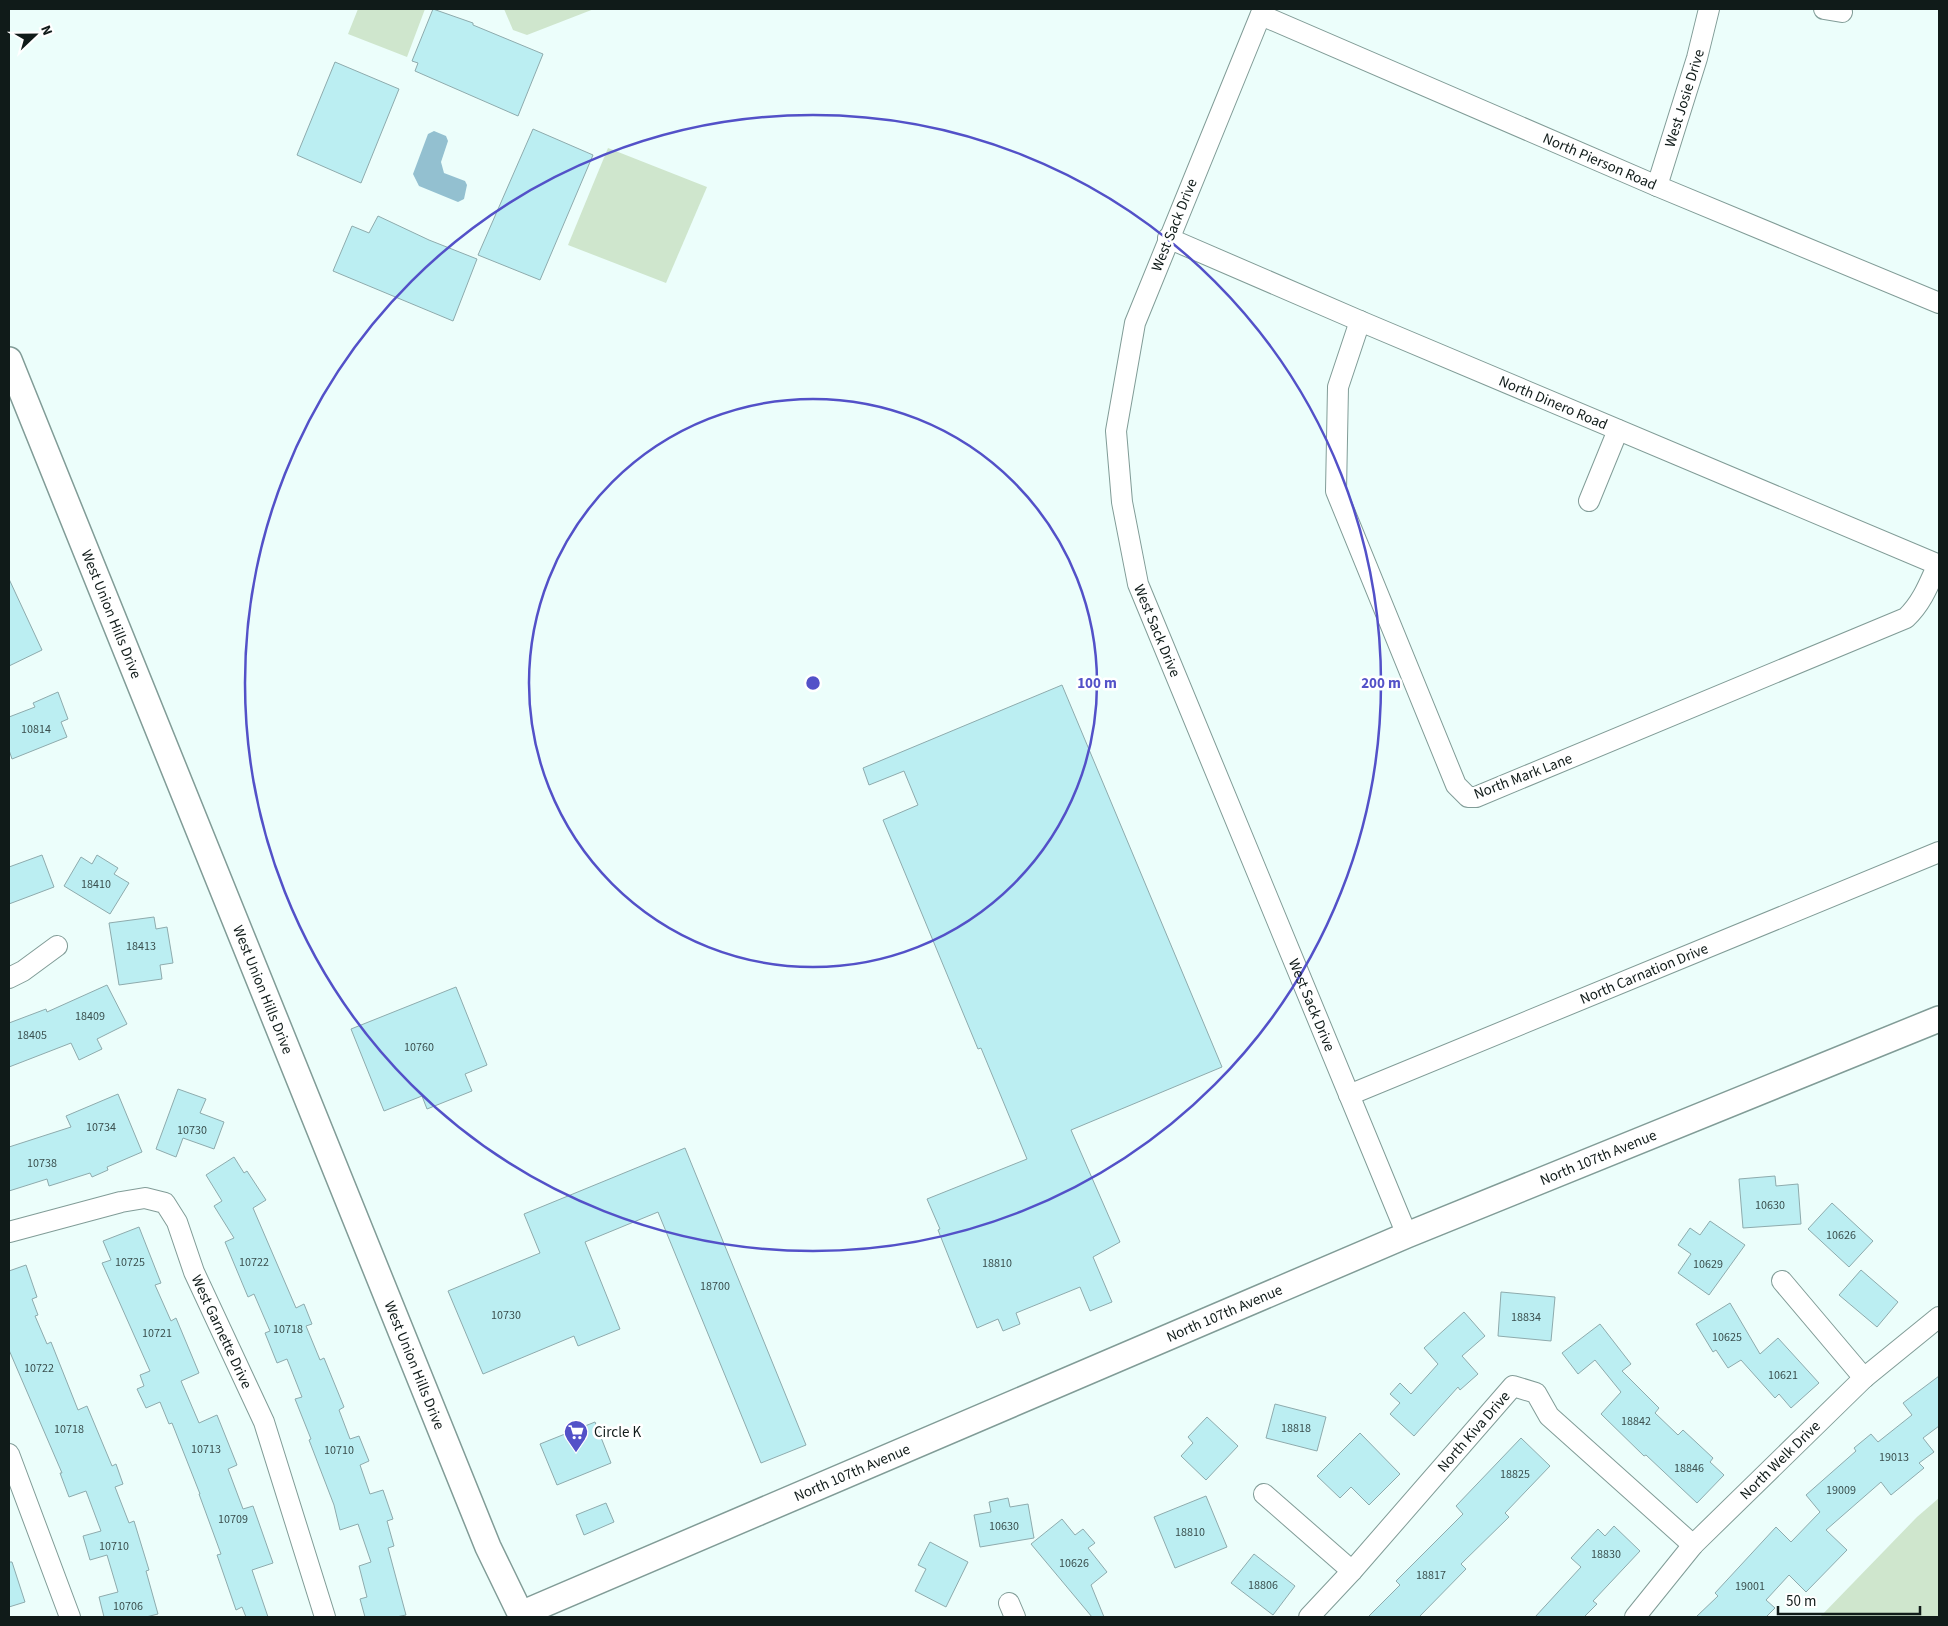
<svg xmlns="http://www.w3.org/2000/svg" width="1948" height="1626" font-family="'Source Sans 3',sans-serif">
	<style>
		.green { fill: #cfe6cd }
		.water { fill: #93c0d0 }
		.building { fill: #bbeef2; stroke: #8eabad }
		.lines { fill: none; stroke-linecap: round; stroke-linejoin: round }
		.minor-casing { stroke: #819c97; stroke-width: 22 }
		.major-casing { stroke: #819c97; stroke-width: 28 }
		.minor { stroke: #fff; stroke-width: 20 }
		.major { stroke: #fff; stroke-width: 25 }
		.ring { fill: none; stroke: #5351c8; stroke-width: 2.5 }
		.labels { text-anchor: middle; stroke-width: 5; stroke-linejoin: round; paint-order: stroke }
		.number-label { font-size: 12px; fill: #3b504f }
		.street-label { font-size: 15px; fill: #101b19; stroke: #fff }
		.poi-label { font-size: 15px; fill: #101b19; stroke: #fff; text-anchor: start }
		.centre { fill: #5351c8; stroke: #fff; stroke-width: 2.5 }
		.ring-label { font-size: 15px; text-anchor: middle; font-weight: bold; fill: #5351c8; stroke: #fff; stroke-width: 5; stroke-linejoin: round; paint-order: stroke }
	</style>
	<rect width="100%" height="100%" fill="#ecfefb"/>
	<g class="green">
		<polygon points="358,9 425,9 407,57 348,34"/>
		<polygon points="504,9 594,9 527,35 513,30"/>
		<polygon points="608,148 707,187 666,283 568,245"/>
		<polygon points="1939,1498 1939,1617 1820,1617 1917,1517"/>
	</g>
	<polygon class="water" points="434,131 446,136 448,141 441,162 444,173 465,181 467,185 464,199 458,202 419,186 413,174 428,134"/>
	<g class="building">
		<polygon points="433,9 473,23 473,25 543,54 518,116 415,71 418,63 412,61"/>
		<polygon points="335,62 399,89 361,183 297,155"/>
		<polygon points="533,129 593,155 540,280 478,255"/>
		<polygon points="378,216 429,240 477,259 453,321 333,271 352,226 369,233"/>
		<polygon points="9,579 42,650 9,666"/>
		<polygon points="1062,685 1222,1067 1071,1130 1120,1242 1093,1257 1112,1302 1090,1311 1080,1287 1016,1313 1020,1324 1003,1331 998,1319 977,1328 938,1230 940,1229 927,1199 1027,1159 981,1048 978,1049 883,820 918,805 904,771 869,785 863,768"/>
		<polygon points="58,692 68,719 61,722 67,737 12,759 9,750 9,717 35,707 33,703"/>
		<polygon points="42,855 54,887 9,904 9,867"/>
		<polygon points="97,855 118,868 114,874 129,883 110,914 64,886 81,857 92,864"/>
		<polygon points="154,917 156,929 167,927 173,963 160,965 162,979 119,985 109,923"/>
		<polygon points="107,985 127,1024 97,1039 102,1049 79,1060 71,1043 9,1067 9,1023 46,1009 47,1012"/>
		<polygon points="456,987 487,1065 465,1074 472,1091 427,1109 422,1096 384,1111 351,1029"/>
		<polygon points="178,1089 206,1099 200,1113 224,1122 214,1149 183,1138 176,1157 156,1149"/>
		<polygon points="118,1094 142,1152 107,1167 108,1170 92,1177 90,1173 49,1186 47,1179 9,1191 9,1147 71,1127 66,1116"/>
		<polygon points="685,1148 806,1445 761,1463 658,1212 585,1242 620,1329 578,1346 574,1336 483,1374 448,1291 540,1253 524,1214"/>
		<polygon points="234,1157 244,1173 247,1171 266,1200 253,1208 296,1308 304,1304 312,1324 306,1326 320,1360 324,1358 344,1407 339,1410 350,1439 359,1436 369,1461 360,1465 370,1494 383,1490 393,1519 387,1521 394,1546 388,1548 406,1615 396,1617 365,1617 360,1599 367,1597 359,1566 371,1562 358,1524 340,1530 334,1505 309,1440 311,1439 295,1399 302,1397 287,1359 277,1363 265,1333 270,1331 254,1294 248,1297 225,1242 234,1238 214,1206 222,1201 206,1175"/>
		<polygon points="1775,1176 1776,1186 1798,1184 1801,1224 1743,1228 1739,1179"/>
		<polygon points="1832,1203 1873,1241 1849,1267 1808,1229"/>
		<polygon points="1710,1221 1745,1245 1709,1295 1678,1273 1691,1254 1678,1245 1690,1228 1700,1235"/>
		<polygon points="139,1227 161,1283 155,1285 171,1321 176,1318 199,1373 181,1381 199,1423 217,1415 237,1465 228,1469 243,1509 253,1506 273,1563 252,1570 268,1617 246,1617 242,1607 236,1610 217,1555 221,1554 199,1494 200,1494 172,1423 169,1424 160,1402 146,1408 137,1389 144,1386 140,1375 150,1371 102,1263 111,1260 103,1241"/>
		<polygon points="26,1265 37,1297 32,1299 38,1315 35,1316 47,1344 51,1342 78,1410 87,1406 112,1466 116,1464 123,1484 115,1487 129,1523 134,1521 149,1570 146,1571 158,1614 146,1617 104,1617 99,1597 118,1592 107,1555 90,1560 83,1536 101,1531 86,1491 69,1497 60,1473 62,1473 9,1350 9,1271"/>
		<polygon points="1861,1270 1898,1302 1877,1327 1839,1295"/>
		<polygon points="1501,1292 1555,1297 1551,1341 1498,1336"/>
		<polygon points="1730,1303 1760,1354 1778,1338 1819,1383 1791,1408 1779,1394 1775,1398 1741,1360 1728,1368 1716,1350 1713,1352 1696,1324"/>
		<polygon points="1464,1312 1485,1336 1462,1356 1478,1374 1460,1390 1458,1387 1414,1436 1390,1414 1400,1403 1390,1394 1400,1383 1411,1394 1438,1364 1424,1348"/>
		<polygon points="1600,1324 1631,1364 1622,1371 1659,1408 1655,1413 1678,1435 1683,1430 1713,1458 1710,1462 1724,1475 1697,1503 1646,1455 1644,1456 1601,1414 1621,1392 1595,1360 1578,1374 1562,1353"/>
		<polygon points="1939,1376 1939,1426 1923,1438 1934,1452 1919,1463 1924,1468 1891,1495 1881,1482 1826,1530 1847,1550 1806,1592 1789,1575 1766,1600 1775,1608 1766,1617 1696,1617 1718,1596 1715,1593 1776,1527 1791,1542 1820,1512 1806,1495 1856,1451 1854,1448 1871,1434 1878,1442 1912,1415 1903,1403"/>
		<polygon points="1275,1404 1326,1417 1317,1451 1266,1438"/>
		<polygon points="1207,1417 1238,1446 1206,1480 1181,1456 1193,1443 1188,1437"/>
		<polygon points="595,1422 611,1463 557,1485 540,1444"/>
		<polygon points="1360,1433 1400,1474 1369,1505 1351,1487 1340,1498 1317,1476"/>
		<polygon points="1521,1438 1550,1466 1505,1513 1509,1517 1461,1564 1466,1569 1419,1617 1368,1617 1400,1585 1396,1581 1463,1514 1456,1506"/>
		<polygon points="1206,1496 1227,1547 1175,1568 1154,1517"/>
		<polygon points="1008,1498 1010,1507 1028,1504 1034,1538 980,1547 974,1515 991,1512 989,1502"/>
		<polygon points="606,1503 614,1522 584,1535 576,1515"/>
		<polygon points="1062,1519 1075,1535 1083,1529 1095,1543 1088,1548 1107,1572 1091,1585 1104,1617 1092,1617 1031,1544"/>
		<polygon points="1614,1526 1640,1551 1593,1601 1597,1604 1584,1617 1535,1617 1581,1567 1571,1558 1598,1529 1605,1536"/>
		<polygon points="930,1542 968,1562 946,1607 915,1591 926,1569 918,1565"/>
		<polygon points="1254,1554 1295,1586 1273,1615 1231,1583"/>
		<polygon points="9,1562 12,1562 25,1602 9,1607"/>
	</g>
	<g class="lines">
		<g class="minor-casing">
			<g id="minor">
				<path id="s1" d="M1263,9L1135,323L1116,431L1122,502L1138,584L1407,1235"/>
				<polyline points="1824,9 1842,12"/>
				<path id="s2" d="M1261,15L1657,186L1939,303"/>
				<path id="s3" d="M1657,186L1697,58L1709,9"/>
				<path id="s4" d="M1168,238L1360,321L1939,565"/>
				<path d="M1360,321L1338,387L1336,491L1456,785L1468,797H1476L1906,618C1922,603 1929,584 1938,564"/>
				<polyline points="1589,501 1618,430"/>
				<polyline points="9,978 23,971 57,946"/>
				<path id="s5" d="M1349,1095L1939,852"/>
				<path id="s6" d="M9,1232L121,1202L145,1198L165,1203L177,1222L194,1272L264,1422L325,1617"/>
				<polyline points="1782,1281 1864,1378"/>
				<polyline points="9,1454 70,1617"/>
				<polyline points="1264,1494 1352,1571"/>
				<polyline points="1009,1603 1015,1617"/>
				<path id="s7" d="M1309,1617L1352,1571L1513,1386L1536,1393L1549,1416L1693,1545"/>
				<path id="s8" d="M1635,1617L1693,1545L1864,1378L1939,1317"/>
			</g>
		</g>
		<g class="major-casing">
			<g id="major">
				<path id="s9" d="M9,360L488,1547L522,1617"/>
				<path id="s10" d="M521,1614L1407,1235L1939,1019"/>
			</g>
		</g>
		<use href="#minor" class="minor"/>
		<use href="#major" class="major"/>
	</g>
	<g class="ring">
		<circle cx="813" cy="683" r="284"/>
		<circle cx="813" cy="683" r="568"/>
	</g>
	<defs>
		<g id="supermarket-pin" transform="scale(1.25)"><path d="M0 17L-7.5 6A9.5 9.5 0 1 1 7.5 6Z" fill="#5351c8" stroke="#fff"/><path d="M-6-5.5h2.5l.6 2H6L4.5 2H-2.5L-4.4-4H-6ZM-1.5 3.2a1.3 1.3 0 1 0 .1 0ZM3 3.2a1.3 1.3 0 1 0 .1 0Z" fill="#fff"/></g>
	</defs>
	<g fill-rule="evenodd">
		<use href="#supermarket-pin" x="576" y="1432"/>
	</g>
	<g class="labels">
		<g class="number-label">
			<text x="36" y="733">10814</text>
			<text x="96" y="888">18410</text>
			<text x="141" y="950">18413</text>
			<text x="90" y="1020">18409</text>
			<text x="32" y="1039">18405</text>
			<text x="419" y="1051">10760</text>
			<text x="101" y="1131">10734</text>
			<text x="192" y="1134">10730</text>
			<text x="42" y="1167">10738</text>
			<text x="1770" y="1209">10630</text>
			<text x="1841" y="1239">10626</text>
			<text x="130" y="1266">10725</text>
			<text x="254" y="1266">10722</text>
			<text x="997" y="1267">18810</text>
			<text x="1708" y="1268">10629</text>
			<text x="715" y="1290">18700</text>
			<text x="506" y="1319">10730</text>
			<text x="1526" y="1321">18834</text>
			<text x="288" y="1333">10718</text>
			<text x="157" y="1337">10721</text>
			<text x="1727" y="1341">10625</text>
			<text x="39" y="1372">10722</text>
			<text x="1783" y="1379">10621</text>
			<text x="1636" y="1425">18842</text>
			<text x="1296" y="1432">18818</text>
			<text x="69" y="1433">10718</text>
			<text x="206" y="1453">10713</text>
			<text x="339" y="1454">10710</text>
			<text x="1894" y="1461">19013</text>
			<text x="1689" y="1472">18846</text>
			<text x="1515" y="1478">18825</text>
			<text x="1841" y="1494">19009</text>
			<text x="233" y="1523">10709</text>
			<text x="1004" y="1530">10630</text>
			<text x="1190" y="1536">18810</text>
			<text x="114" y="1550">10710</text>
			<text x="1606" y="1558">18830</text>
			<text x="1074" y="1567">10626</text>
			<text x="1431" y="1579">18817</text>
			<text x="1263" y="1589">18806</text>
			<text x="1750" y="1590">19001</text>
			<text x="128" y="1610">10706</text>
		</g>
		<g class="street-label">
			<text dy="5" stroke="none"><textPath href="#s3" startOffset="92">West Josie Drive</textPath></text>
			<text dy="5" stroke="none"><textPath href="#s2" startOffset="369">North Pierson Road</textPath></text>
			<text transform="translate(1174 225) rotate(-68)" y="5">West Sack Drive</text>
			<text dy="5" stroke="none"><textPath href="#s4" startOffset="419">North Dinero Road</textPath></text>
			<text dy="5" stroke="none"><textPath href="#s9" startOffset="274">West Union Hills Drive</textPath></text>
			<text dy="5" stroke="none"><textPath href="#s1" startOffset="654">West Sack Drive</textPath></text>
			<text transform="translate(1523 776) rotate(-21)" y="5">North Mark Lane</text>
			<text dy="5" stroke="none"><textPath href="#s5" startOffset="319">North Carnation Drive</textPath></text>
			<text dy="5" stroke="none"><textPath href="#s9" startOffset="679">West Union Hills Drive</textPath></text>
			<text dy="5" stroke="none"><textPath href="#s1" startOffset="1059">West Sack Drive</textPath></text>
			<text dy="5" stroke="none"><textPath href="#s10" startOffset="1170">North 107th Avenue</textPath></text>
			<text dy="5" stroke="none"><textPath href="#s10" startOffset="765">North 107th Avenue</textPath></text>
			<text dy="5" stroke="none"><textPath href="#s6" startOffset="302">West Garnette Drive</textPath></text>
			<text dy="5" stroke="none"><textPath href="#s9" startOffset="1084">West Union Hills Drive</textPath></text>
			<text dy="5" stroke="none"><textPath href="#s7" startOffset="248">North Kiva Drive</textPath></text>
			<text dy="5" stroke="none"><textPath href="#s8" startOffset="214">North Welk Drive</textPath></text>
			<text dy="5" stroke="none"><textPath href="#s10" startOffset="360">North 107th Avenue</textPath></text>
		</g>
		<g class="poi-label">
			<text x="594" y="1437">Circle K</text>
		</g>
	</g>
	<circle cx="813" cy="683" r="8" class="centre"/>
	<g class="ring-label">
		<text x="1097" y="688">100 m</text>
		<text x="1381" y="688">200 m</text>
	</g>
	<rect width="1948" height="1626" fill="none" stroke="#101b19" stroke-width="20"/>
	<g transform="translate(35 35) rotate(68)" stroke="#ffffff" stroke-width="4" paint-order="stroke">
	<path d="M0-4L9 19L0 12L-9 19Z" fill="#101b19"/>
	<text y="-8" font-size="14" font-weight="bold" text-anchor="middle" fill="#101b19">N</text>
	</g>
	<path d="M1778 1606v8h142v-8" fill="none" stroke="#101b19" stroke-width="2.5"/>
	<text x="1786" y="1606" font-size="15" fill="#101b19" stroke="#ffffff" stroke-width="4" paint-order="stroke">50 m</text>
</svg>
